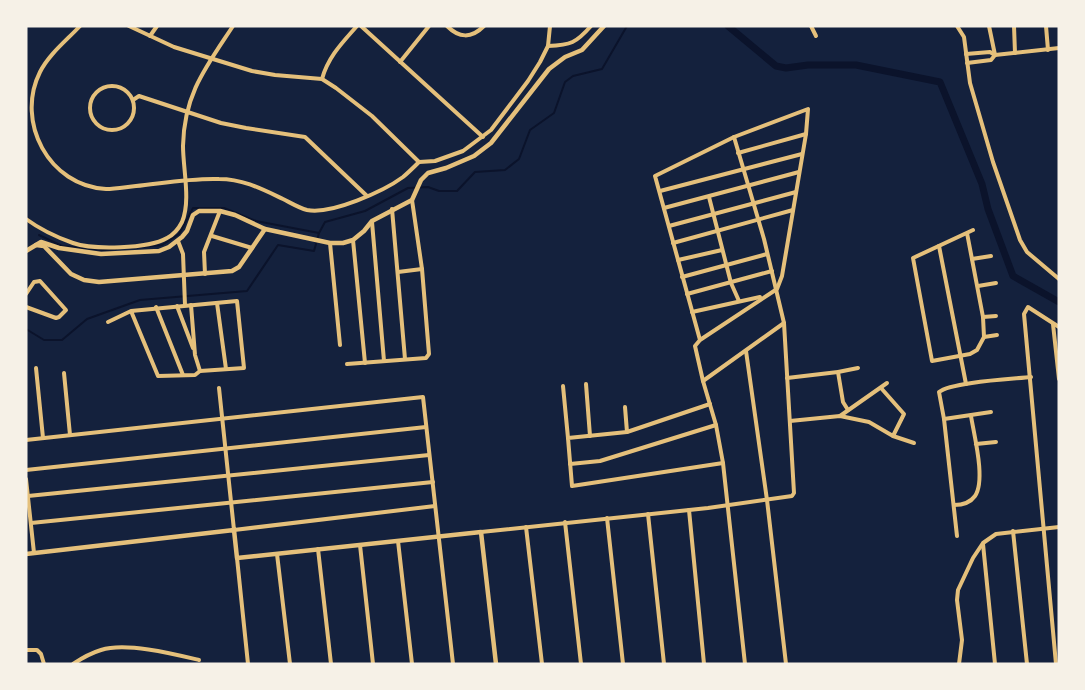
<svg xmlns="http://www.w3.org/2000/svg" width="1085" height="690" font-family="Commissioner,sans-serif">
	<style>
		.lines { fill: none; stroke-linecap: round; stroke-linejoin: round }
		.stream { stroke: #0b132b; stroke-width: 2 }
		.canal { stroke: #0b132b; stroke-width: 7 }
		.minor { stroke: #e5c07b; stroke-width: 4 }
		.tertiary { stroke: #e5c07b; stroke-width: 4.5 }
	</style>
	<rect width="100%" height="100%" fill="#14213d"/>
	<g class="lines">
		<g class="stream">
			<polyline points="39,235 62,246 103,250 116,249"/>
			<polyline points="131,248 162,245 179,234 193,208 224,208 256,221 319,233"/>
			<polyline points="26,329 44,340 62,340 87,319 140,300 247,291 278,245 314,251 319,233 325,222 365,211 408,188 428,187 439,191 457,191 475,172 505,170 519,159 530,130 554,113 565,82 573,76 602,69 627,26"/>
		</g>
		<polyline class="canal" points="728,26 776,66 786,68 808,65 856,65 940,82 982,184 988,209 1013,276 1059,302"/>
		<g class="minor">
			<path d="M80,26C67,40 49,54 40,72C15,122 49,186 106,189C116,189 126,187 136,186C164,183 191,178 219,179C243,179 262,189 283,199C291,203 299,208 307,210C331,215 384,191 403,177C409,172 414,167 419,162L435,161L463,151L491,130L528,81L540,62L548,46L550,26"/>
			<polyline points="129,26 174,47 252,71 275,75 322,79 336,88 372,116 419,162"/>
			<polyline points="361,26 483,137"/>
			<path d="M447,26C459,38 471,39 484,26"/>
			<polyline points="811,26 816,36"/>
			<polyline points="957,26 964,37 970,83 993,162 1020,240 1027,252 1059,279"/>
			<polyline points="989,26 995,55"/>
			<polyline points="1014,26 1015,53"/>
			<polyline points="1046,26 1048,50"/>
			<polyline points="150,36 157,26"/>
			<path d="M548,46C571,45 576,43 591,26"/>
			<polyline points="966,54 990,52 995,55 1059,48"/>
			<polyline points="400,62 429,26"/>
			<polyline points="967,63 991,60 995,55"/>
			<path d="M322,79C328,57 342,43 357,26"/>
			<circle cx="112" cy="108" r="22"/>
			<polyline points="133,100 139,96 221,123 246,128 305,137 367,196"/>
			<polyline points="738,153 806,134"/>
			<polyline points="660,191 802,154"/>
			<polyline points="709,197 731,283 739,301"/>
			<polyline points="664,208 799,172"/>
			<polyline points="392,209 405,359"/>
			<path d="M26,219C41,230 56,237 73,243C93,250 148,249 167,238C173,235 179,228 182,222C191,201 183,169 183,146C184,94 206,67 233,26"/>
			<polyline points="372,222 384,361"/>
			<polyline points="669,226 796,192"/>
			<polyline points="967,233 983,317 984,337 977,350 970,354 932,361 913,258 973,230"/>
			<polyline points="212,236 252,248"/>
			<polyline points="353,240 365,363"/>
			<polyline points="178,241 183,254 185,305"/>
			<polyline points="330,243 340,345"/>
			<polyline points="673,243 793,210"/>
			<polyline points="939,246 966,384"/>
			<polyline points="972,259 991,256"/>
			<polyline points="678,260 722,250"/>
			<polyline points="398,272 422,269"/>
			<polyline points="205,274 204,252 220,211"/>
			<polyline points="682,277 767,254"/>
			<polyline points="978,286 996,283"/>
			<polyline points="26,294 34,282 40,281 66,310 59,317 56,318 26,307"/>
			<polyline points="687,294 772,271"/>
			<polyline points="217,303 226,369"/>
			<polyline points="191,305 195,355 200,371"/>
			<polyline points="177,306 193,348"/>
			<polyline points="156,307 183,375"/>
			<polyline points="692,312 760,297"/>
			<polyline points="983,317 996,316"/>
			<polyline points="108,322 131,311 237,301 244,368 200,371 195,375 158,376 131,311"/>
			<polyline points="1053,324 1059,379"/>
			<polyline points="984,337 997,335"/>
			<polyline points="700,340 655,176 734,137 808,109 806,134 782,276 777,289 700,340 695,346 703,381 716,425 723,463 745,664"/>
			<polyline points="746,351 767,500 786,664"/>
			<polyline points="347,364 426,358 429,354 422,269 412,200"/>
			<polyline points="36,368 43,438"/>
			<polyline points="838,372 843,402 848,410"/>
			<polyline points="64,373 70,435"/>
			<polyline points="787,378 838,372 858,368"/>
			<polyline points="703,381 784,323"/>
			<polyline points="586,384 590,436"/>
			<polyline points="563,386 568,438"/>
			<polyline points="219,388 234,530 435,506"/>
			<polyline points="710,404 627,432 568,438 572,486 723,463"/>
			<polyline points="625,407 627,432"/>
			<polyline points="840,416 887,383"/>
			<polyline points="944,419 991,412"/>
			<polyline points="790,421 840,416 869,422 893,436 904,414 881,388"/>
			<polyline points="893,436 914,443"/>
			<polyline points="26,440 423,397 453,664"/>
			<polyline points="976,444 996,442"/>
			<polyline points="570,464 600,461 716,425"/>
			<polyline points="26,470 426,427"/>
			<polyline points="26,479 34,553"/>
			<polyline points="28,496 429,455"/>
			<path d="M954,505C962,505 970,503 975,496C986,480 974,435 971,416"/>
			<polyline points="689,510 704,664"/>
			<polyline points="648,514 664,664"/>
			<polyline points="607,518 623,664"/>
			<polyline points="565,522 581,664"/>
			<polyline points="31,523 433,482"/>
			<polyline points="526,527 542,664"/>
			<polyline points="1013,531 1027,664"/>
			<polyline points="481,532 708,508 792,496 794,493 784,323 764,239 734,137"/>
			<path d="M957,536L944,419L939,392C951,382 1013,379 1031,377"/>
			<polyline points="398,541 412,664"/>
			<polyline points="983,544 995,664"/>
			<polyline points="360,545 373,664"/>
			<polyline points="318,549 331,664"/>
			<polyline points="277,554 290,664"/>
			<polyline points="237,558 248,664"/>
			<polyline points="26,650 37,650 41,654 44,664"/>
			<path d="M73,664C82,658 91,653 101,650C126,642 174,654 199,660"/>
			<polyline points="959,664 962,640 957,600 958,590 973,558 983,543 996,534 1059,527"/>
			<polyline points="1056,664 1024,314 1028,307 1059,327"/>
		</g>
		<g class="tertiary">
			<polyline points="36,245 44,246 71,274 84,280 99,282 232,271 239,267 265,229"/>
			<polyline points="26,251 41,242 59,248 101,254 159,251 169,247 182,237 187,231 193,215 199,211 220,211 235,215 265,229 330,243 343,243 353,240 364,231 372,221 412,200 421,180 428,173 446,168 474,156 491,143 549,69 565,57 582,50 604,26"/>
			<polyline points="26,554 234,530 237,558 481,532 496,664"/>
		</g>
	</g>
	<rect width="1085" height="690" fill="none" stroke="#f6f1e7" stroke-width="55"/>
</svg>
